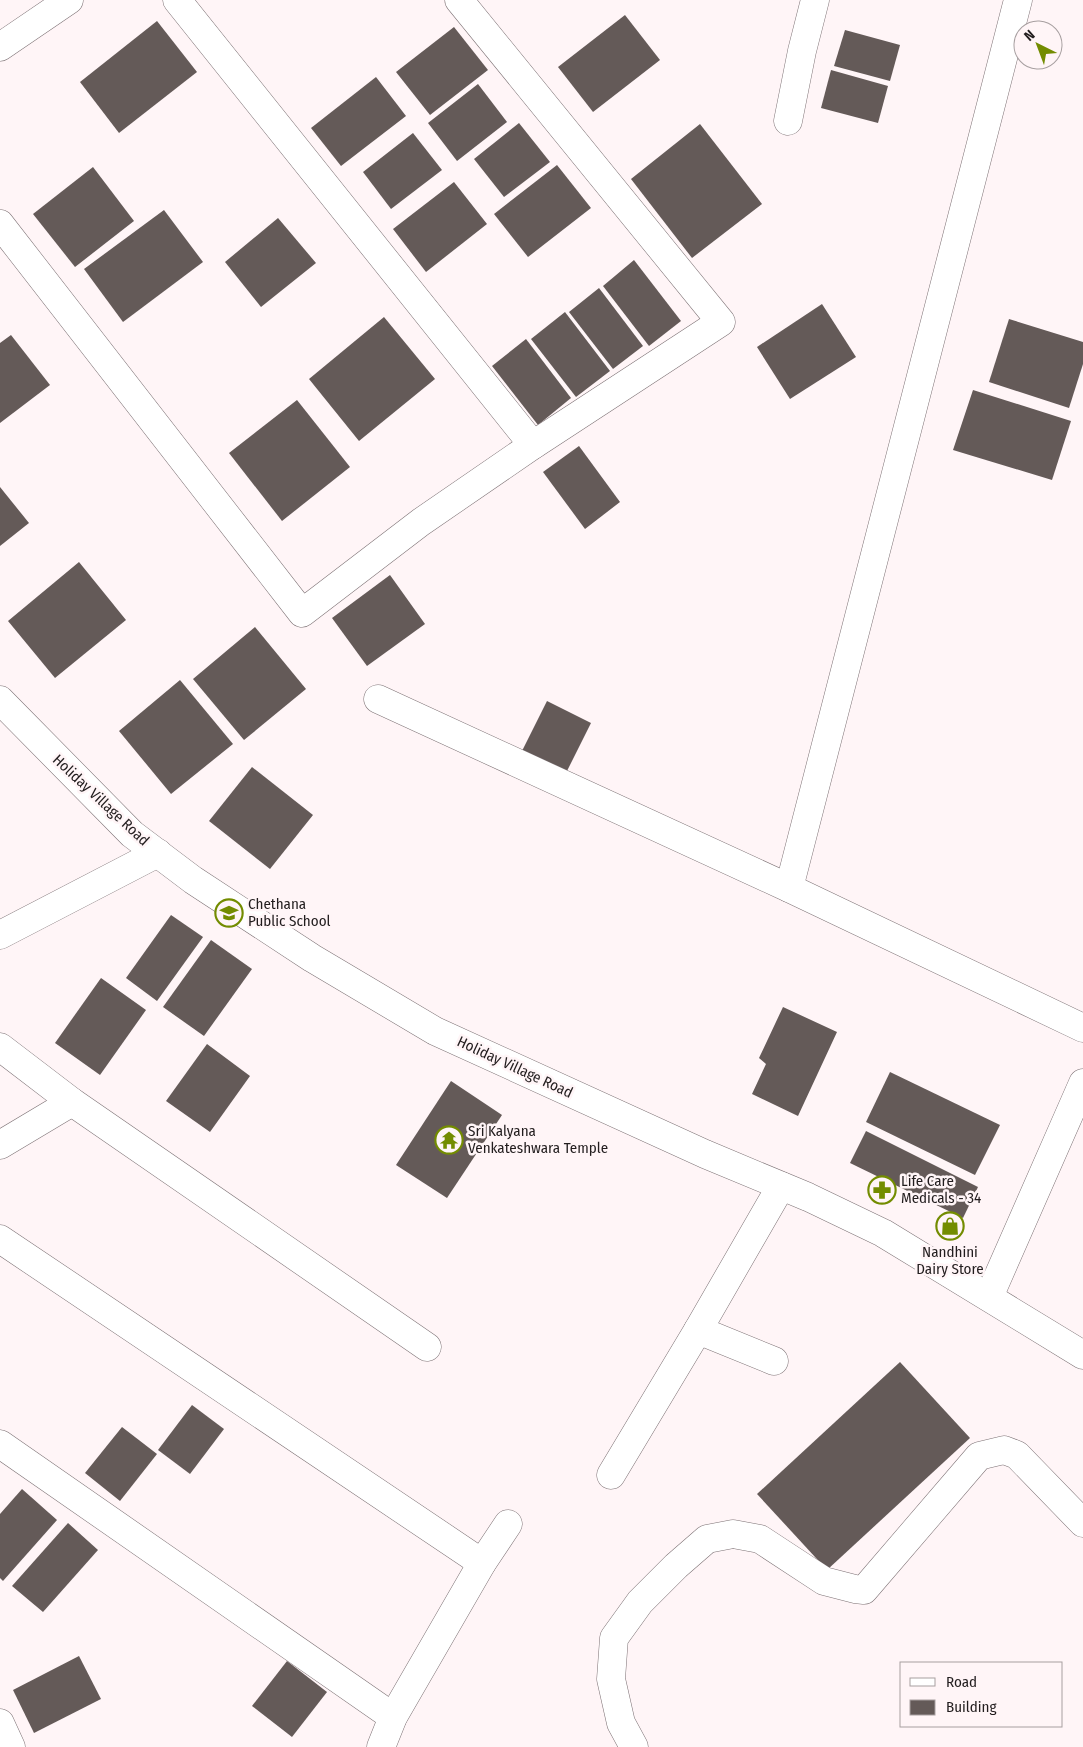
<svg xmlns="http://www.w3.org/2000/svg" width="1083" height="1747" font-family="'Fira Sans Condensed',sans-serif">
	<style>
		.building { fill: #645a58 }
		.lines { fill: none; stroke-linecap: round; stroke-linejoin: round }
		.minor-casing { stroke: #7d7275; stroke-width: 29 }
		.minor { stroke: #fff; stroke-width: 28 }
		.labels { text-anchor: middle; stroke-width: 5; stroke-linejoin: round; paint-order: stroke }
		.street-label { font-size: 15px; fill: #221d1e; stroke: #fff5f7 }
		.poi-label { font-size: 15px; fill: #221d1e; stroke: #fff5f7; text-anchor: start }
	</style>
	<rect width="100%" height="100%" fill="#fff5f7"/>
	<g class="building">
		<polygon points="625,15 660,60 593,112 558,67"/>
		<polygon points="157,21 197,72 119,133 80,82"/>
		<polygon points="454,27 488,70 430,115 396,72"/>
		<polygon points="845,30 900,45 890,81 834,66"/>
		<polygon points="831,70 888,86 878,123 821,108"/>
		<polygon points="376,77 406,116 341,166 311,128"/>
		<polygon points="478,84 507,122 457,161 428,123"/>
		<polygon points="519,123 550,162 504,197 474,159"/>
		<polygon points="700,124 762,204 692,258 631,179"/>
		<polygon points="413,133 442,170 391,209 363,172"/>
		<polygon points="557,165 591,208 528,257 494,214"/>
		<polygon points="93,167 134,221 75,267 33,214"/>
		<polygon points="454,182 487,224 426,272 393,229"/>
		<polygon points="164,210 203,262 123,322 84,269"/>
		<polygon points="278,218 316,263 261,307 225,262"/>
		<polygon points="634,260 681,321 649,346 603,286"/>
		<polygon points="599,288 643,346 613,369 569,312"/>
		<polygon points="822,304 856,357 790,399 757,347"/>
		<polygon points="565,312 610,371 576,397 531,339"/>
		<polygon points="384,317 435,379 359,441 309,379"/>
		<polygon points="1009,319 1083,342 1083,364 1069,408 989,382"/>
		<polygon points="11,335 50,385 0,423 0,343"/>
		<polygon points="526,339 571,398 538,425 492,366"/>
		<polygon points="973,390 1071,421 1052,480 953,450"/>
		<polygon points="297,400 350,467 282,521 229,453"/>
		<polygon points="579,446 620,502 585,529 543,472"/>
		<polygon points="0,487 29,523 0,546"/>
		<polygon points="79,562 126,620 55,678 8,621"/>
		<polygon points="390,575 425,624 367,666 332,618"/>
		<polygon points="255,627 306,689 244,740 193,679"/>
		<polygon points="180,680 233,744 171,794 119,731"/>
		<polygon points="547,701 591,723 566,773 522,751"/>
		<polygon points="252,767 313,815 270,869 209,821"/>
		<polygon points="171,915 203,937 157,1001 126,978"/>
		<polygon points="211,940 252,969 204,1036 163,1007"/>
		<polygon points="101,978 146,1010 100,1075 55,1043"/>
		<polygon points="783,1007 837,1032 798,1116 752,1094 766,1064 759,1058"/>
		<polygon points="207,1044 250,1076 210,1132 166,1101"/>
		<polygon points="890,1072 1000,1125 975,1175 866,1122"/>
		<polygon points="451,1081 502,1115 447,1198 396,1165"/>
		<polygon points="866,1131 978,1187 963,1218 850,1163"/>
		<polygon points="900,1362 970,1438 827,1570 757,1494"/>
		<polygon points="192,1405 224,1429 190,1474 158,1450"/>
		<polygon points="122,1427 157,1454 120,1501 85,1473"/>
		<polygon points="22,1489 57,1520 3,1581 0,1578 0,1514"/>
		<polygon points="68,1523 98,1550 43,1612 12,1586"/>
		<polygon points="79,1656 101,1699 34,1733 13,1690"/>
		<polygon points="287,1661 327,1692 292,1737 252,1706"/>
	</g>
	<g class="lines">
		<g class="minor-casing">
			<g id="minor">
				<polyline points="177,0 533,445"/>
				<polyline points="0,47 69,0"/>
				<polyline points="788,121 802,51 815,0"/>
				<polyline points="0,224 302,613 421,522 533,445 721,322 459,0"/>
				<polyline points="378,699 789,888 1083,1028"/>
				<polyline points="0,700 132,834 193,880 312,958 435,1031 705,1154 808,1197 883,1233 1083,1355"/>
				<polyline points="789,888 1018,0"/>
				<polyline points="0,935 158,853"/>
				<polyline points="0,1047 72,1102 427,1347"/>
				<polyline points="0,1145 72,1102"/>
				<polyline points="0,1239 482,1563"/>
				<polyline points="989,1297 1083,1083"/>
				<polyline points="698,1330 774,1361"/>
				<polyline points="0,1444 393,1717"/>
				<polyline points="611,1475 698,1330 781,1186"/>
				<polyline points="0,1723 11,1747"/>
				<polyline points="381,1747 393,1717 482,1563 508,1524"/>
				<polyline points="634,1747 621,1723 611,1679 614,1638 640,1602 676,1566 707,1539 733,1534 760,1539 824,1581 855,1589 864,1590 979,1456 1004,1450 1017,1455 1083,1523"/>
			</g>
		</g>
		<use href="#minor" class="minor"/>
	</g>
	<defs>
		<g id="school-ring" transform="scale(1.4375)"><circle r="9.5" fill="#fff5f7" stroke="#738c00" stroke-width="1.5"/><path d="M0-5L7-2L0 1L-7-2ZM-4 1L0 2.5L4 1V4Q0 6-4 4Z" fill="#738c00"/></g>
		<g id="temple-ring" transform="scale(1.4375)"><circle r="9.5" fill="#fff5f7" stroke="#738c00" stroke-width="1.5"/><path d="M0-6L5-2H3V0L6.5 2.5H4V6H1.5V3h-3V6H-4V2.5H-6.5L-3 0V-2H-5Z" fill="#738c00"/></g>
		<g id="pharmacy-ring" transform="scale(1.4375)"><circle r="9.5" fill="#fff5f7" stroke="#738c00" stroke-width="1.5"/><path d="M-2-6h4v4h4v4h-4v4h-4v-4h-4v-4h4Z" fill="#738c00"/></g>
		<g id="shop-ring" transform="scale(1.4375)"><circle r="9.5" fill="#fff5f7" stroke="#738c00" stroke-width="1.5"/><path d="M-5-2.5h2.3a2.7 3.5 0 0 1 5.4 0H5L5.5 6h-11ZM-1.5-2.5h3a1.5 2.3 0 0 0-3 0Z" fill="#738c00"/></g>
	</defs>
	<g fill-rule="evenodd">
		<use href="#school-ring" x="229" y="913"/>
		<use href="#temple-ring" x="449" y="1140"/>
		<use href="#pharmacy-ring" x="882" y="1190"/>
		<use href="#shop-ring" x="950" y="1226"/>
	</g>
	<g class="labels">
		<g class="street-label">
			<text transform="translate(101 800) rotate(43)" y="5">Holiday Village Road</text>
			<text transform="translate(515 1067) rotate(25)" y="5">Holiday Village Road</text>
		</g>
		<g class="poi-label">
			<text x="248" y="909">Chethana<tspan x="248" dy="17">Public School</tspan></text>
			<text x="468" y="1136">Sri Kalyana<tspan x="468" dy="17">Venkateshwara Temple</tspan></text>
			<text x="901" y="1186">Life Care<tspan x="901" dy="17">Medicals - 34</tspan></text>
			<text x="950" y="1257" text-anchor="middle">Nandhini<tspan x="950" dy="17">Dairy Store</tspan></text>
		</g>
	</g>
	<rect x="900" y="1662" width="162" height="65" fill="#fff5f7" stroke="#a79fa0"/>
	<rect x="910" y="1678" width="25" height="8" fill="#ffffff" stroke="#a79fa0"/>
	<text x="946" y="1687" font-size="15" fill="#221d1e">Road</text>
	<rect x="910" y="1700" width="25" height="15" fill="#645a58" stroke="#a79fa0"/>
	<text x="946" y="1712" font-size="15" fill="#221d1e">Building</text>
	<g transform="translate(1038 45) rotate(318)"><circle r="24" fill="#fff5f7" stroke="#a79fa0"/>
	<path d="M0-4L9 19L0 12L-9 19Z" fill="#738c00"/>
	<text y="-8" font-size="14" font-weight="bold" text-anchor="middle" fill="#221d1e">N</text>
	</g>
</svg>
